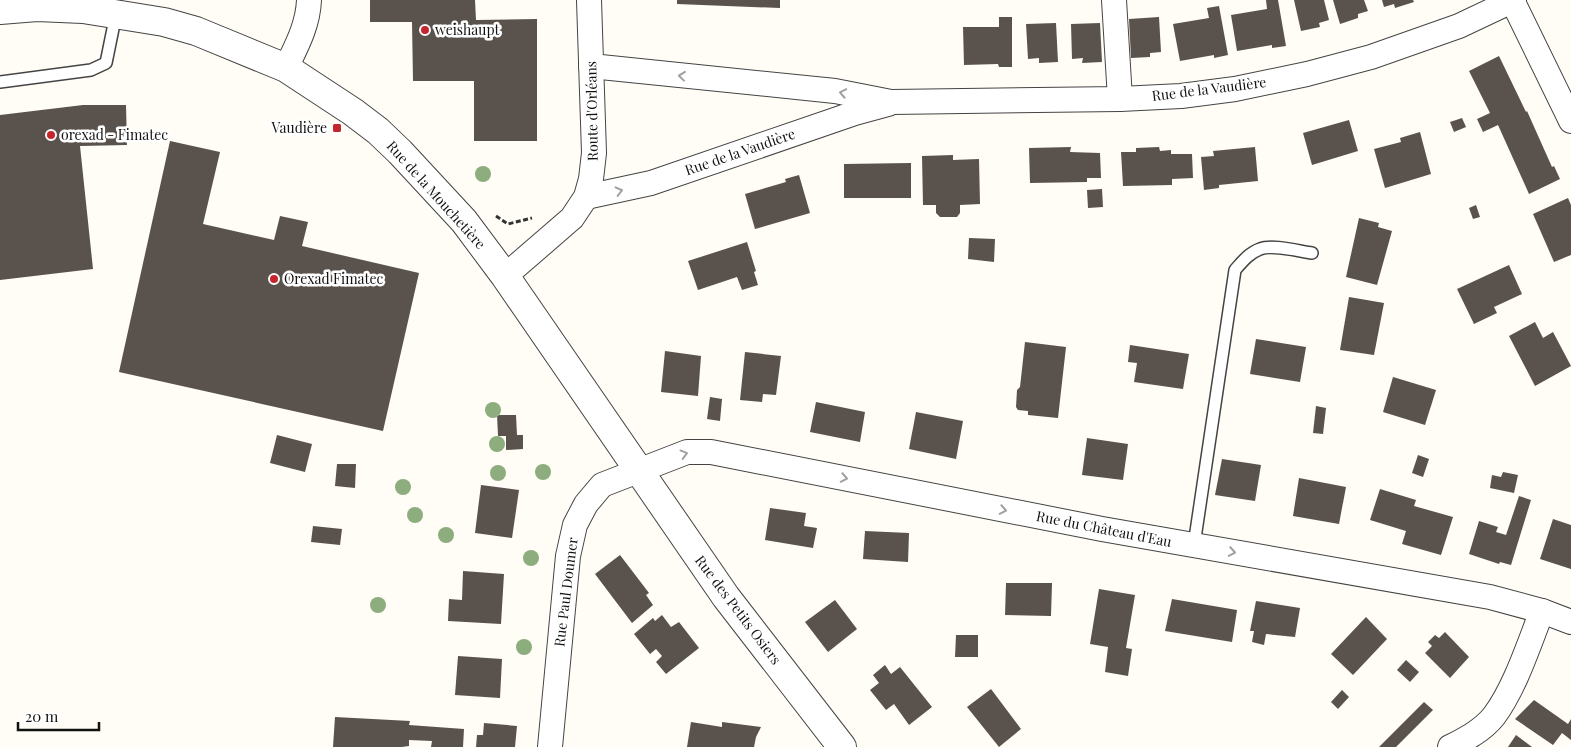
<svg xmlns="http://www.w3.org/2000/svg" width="1571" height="747" font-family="'Playfair Display',serif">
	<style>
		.building { fill: #5a524d }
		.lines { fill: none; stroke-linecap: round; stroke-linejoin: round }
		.service-casing { stroke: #444; stroke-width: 14 }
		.minor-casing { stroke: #444; stroke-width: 26 }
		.tertiary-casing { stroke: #444; stroke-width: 30 }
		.path { stroke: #333; stroke-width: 3; stroke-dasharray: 5 2.5; stroke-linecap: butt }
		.service { stroke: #fff; stroke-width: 11 }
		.minor { stroke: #fff; stroke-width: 24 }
		.tertiary { stroke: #fff; stroke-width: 28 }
		.tree { fill: #8dad7f }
		.oneway { stroke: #a0a0a0 }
		.poi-dot { fill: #c4262e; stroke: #fff; stroke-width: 2 }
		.labels { text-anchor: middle; stroke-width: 5; stroke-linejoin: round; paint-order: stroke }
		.poi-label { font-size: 14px; fill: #111; stroke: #fff; text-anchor: start }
		.street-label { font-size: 14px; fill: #111; stroke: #fff }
	</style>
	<rect width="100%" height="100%" fill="#fffdf5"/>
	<g class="building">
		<polygon points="370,0 475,0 476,20 537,19 537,141 474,141 474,81 413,81 412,22 370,22"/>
		<polygon points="677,0 780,0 780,8 677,4"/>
		<polygon points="1266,0 1278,0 1286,46 1272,48 1272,45 1237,51 1231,15 1267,9"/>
		<polygon points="1294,0 1324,0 1329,20 1319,23 1320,27 1301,31"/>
		<polygon points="1333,0 1364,0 1368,11 1358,14 1358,18 1340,24"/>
		<polygon points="1382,0 1413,0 1414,2 1395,8 1394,4 1384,7"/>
		<polygon points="1219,6 1228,55 1214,58 1214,55 1180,61 1173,24 1209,18 1207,8"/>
		<polygon points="999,17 1012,17 1012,67 999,67 998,64 964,65 963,27 999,27"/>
		<polygon points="1159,17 1161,52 1150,53 1150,57 1131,58 1129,19"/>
		<polygon points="1056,23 1058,62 1039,63 1039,58 1028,59 1026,24"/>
		<polygon points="1100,23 1102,62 1082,63 1083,58 1072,59 1071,24"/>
		<polygon points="1499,56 1526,112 1527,111 1552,167 1554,166 1560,179 1529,194 1498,125 1483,132 1477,119 1490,113 1469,71"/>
		<polygon points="83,105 126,105 127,145 80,146 93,269 0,280 0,115"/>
		<polygon points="1462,118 1466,127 1454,132 1450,122"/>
		<polygon points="1349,120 1358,151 1312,165 1303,133"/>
		<polygon points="1420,132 1431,174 1385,188 1374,149 1401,142 1400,138"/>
		<polygon points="170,141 220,152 203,224 274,240 280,216 308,222 302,246 419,273 383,431 119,372"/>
		<polygon points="1071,147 1070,152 1100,153 1101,178 1087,178 1087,182 1030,183 1029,148"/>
		<polygon points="1159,147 1160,151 1171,150 1171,154 1192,154 1193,178 1172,179 1172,185 1123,186 1121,152 1136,152 1136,148"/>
		<polygon points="1255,147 1258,181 1219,185 1219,188 1204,190 1201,157 1214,156 1213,151"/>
		<polygon points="953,155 953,160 979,159 980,204 960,205 960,213 957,217 940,217 936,213 936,205 923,205 922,156"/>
		<polygon points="911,163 911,198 844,198 844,164"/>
		<polygon points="799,175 810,213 755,229 745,194 786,182 785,179"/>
		<polygon points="1102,189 1103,207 1088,208 1087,190"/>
		<polygon points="1568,198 1571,205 1571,255 1554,262 1533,214"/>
		<polygon points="1476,205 1480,217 1473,219 1469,208"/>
		<polygon points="1359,218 1379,223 1378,227 1392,231 1377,285 1346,277"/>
		<polygon points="969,238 995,239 994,262 968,259"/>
		<polygon points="747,242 756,271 754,272 758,285 742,290 737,277 698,290 688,261"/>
		<polygon points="1509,265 1522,294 1494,307 1497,313 1474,324 1457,289"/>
		<polygon points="1349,297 1384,303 1374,355 1340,350"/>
		<polygon points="1535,322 1543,338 1553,332 1571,366 1535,386 1509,336"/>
		<polygon points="1256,339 1306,347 1300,382 1250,374"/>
		<polygon points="1025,342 1066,347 1058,418 1028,415 1028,411 1018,410 1016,407 1017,390 1020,387"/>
		<polygon points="1130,345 1189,354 1183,389 1134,382 1137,363 1128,362"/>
		<polygon points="665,351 701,356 698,396 661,392"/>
		<polygon points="745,352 781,356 776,395 763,394 762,402 740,400"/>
		<polygon points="1393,377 1436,390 1425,425 1383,412"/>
		<polygon points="710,397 722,399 720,421 707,419"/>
		<polygon points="816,402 865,412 860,442 810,432"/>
		<polygon points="1316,406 1326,408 1323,434 1313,433"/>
		<polygon points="916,412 963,421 956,459 909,449"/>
		<polygon points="497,415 516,415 517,435 523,435 523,449 506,450 506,436 498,436"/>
		<polygon points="277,435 312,444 305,472 270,463"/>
		<polygon points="1087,438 1128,444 1123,480 1082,475"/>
		<polygon points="1418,455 1429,459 1423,477 1412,473"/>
		<polygon points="1222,459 1261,465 1255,501 1215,495"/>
		<polygon points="337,464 356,464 355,488 335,486"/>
		<polygon points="1503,472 1518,475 1514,493 1490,488 1492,475 1501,477"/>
		<polygon points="1299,478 1346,487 1339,524 1293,516"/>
		<polygon points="481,485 519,490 512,538 475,533"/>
		<polygon points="1380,489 1416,500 1414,506 1453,517 1441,555 1402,544 1406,531 1370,520"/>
		<polygon points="1519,496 1531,500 1511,565 1500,562 1499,564 1469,554 1479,521 1498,527 1496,532 1506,535"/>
		<polygon points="770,508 806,513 804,526 817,528 813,548 765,540"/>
		<polygon points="1553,519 1571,525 1571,569 1540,559"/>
		<polygon points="313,526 342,529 340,545 311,542"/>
		<polygon points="865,531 909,533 908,562 863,559"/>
		<polygon points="620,555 649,593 646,595 653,605 632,623 595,574"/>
		<polygon points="463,571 504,574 501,624 448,621 449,599 462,600"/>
		<polygon points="1006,583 1052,583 1051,616 1005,615"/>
		<polygon points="1099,589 1135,595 1126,648 1132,649 1128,676 1105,672 1108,647 1090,644"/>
		<polygon points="1172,599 1237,610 1232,642 1165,631"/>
		<polygon points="835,600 857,629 828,652 805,622"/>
		<polygon points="1256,601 1300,608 1295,637 1266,634 1264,645 1252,642 1254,631 1250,631"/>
		<polygon points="662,615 671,627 679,622 699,648 666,674 656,662 662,656 656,649 650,654 634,634 653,618 655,621"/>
		<polygon points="1366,617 1387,639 1353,675 1331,654"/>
		<polygon points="1445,632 1469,657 1450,678 1425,653 1432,646 1428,642 1435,635 1439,638"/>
		<polygon points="956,635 978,635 978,657 955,657"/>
		<polygon points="458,656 502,659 500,698 455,695"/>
		<polygon points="1406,660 1419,672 1410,682 1397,670"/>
		<polygon points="885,665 891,674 900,667 932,707 909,725 894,704 886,710 870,690 879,683 873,675"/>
		<polygon points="991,689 1021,729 999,747 967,707"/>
		<polygon points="1342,690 1349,697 1338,709 1331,702"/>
		<polygon points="1534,700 1568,724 1571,719 1571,740 1562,733 1553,745 1515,719"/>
		<polygon points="1424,702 1433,710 1396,747 1379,747"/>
		<polygon points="335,717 410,721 409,725 464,729 463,747 431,747 432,741 409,740 409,746 402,747 333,747"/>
		<polygon points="691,722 722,727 722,722 761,727 756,737 754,747 687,747"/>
		<polygon points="484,723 517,726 515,747 476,747 477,735 483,735"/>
		<polygon points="1516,735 1532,747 1508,747"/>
	</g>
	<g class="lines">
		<g class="service-casing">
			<g id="service">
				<polyline points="0,82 91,70 106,63 116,14"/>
				<path d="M1194,545L1235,270C1242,262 1249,253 1260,249C1272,244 1298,251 1312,253"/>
			</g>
		</g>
		<g class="minor-casing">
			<g id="minor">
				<polyline points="1114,0 1120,99"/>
				<polyline points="1512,0 1571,121"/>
				<polyline points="591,66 835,91 891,102 1120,99 1181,96 1235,89 1307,74 1371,57 1459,26 1514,0"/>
				<path d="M286,68C297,45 308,25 309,0"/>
				<polyline points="586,197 651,183 855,113 888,104"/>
				<polyline points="505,276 572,218 586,197 591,179 594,153 589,0"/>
				<polyline points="550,747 568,556 575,525 586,504 602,485 687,452 711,452 1102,529 1490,597 1542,611 1571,622"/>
				<path d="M1450,747C1466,739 1483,730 1494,716C1515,688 1529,644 1542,611"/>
			</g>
		</g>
		<g class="tertiary-casing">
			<polyline id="tertiary" points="0,10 37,7 83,9 164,22 196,31 286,68 353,112 378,131 400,152 464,221 505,276 726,597 842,747"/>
		</g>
		<polyline class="path" points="496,216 508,224 532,218"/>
		<use href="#service" class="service"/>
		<use href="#minor" class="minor"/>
		<use href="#tertiary" class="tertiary"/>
	</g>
	<g class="tree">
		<circle cx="483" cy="174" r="8"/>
		<circle cx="493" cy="410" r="8"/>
		<circle cx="497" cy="444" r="8"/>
		<circle cx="543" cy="472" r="8"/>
		<circle cx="498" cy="473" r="8"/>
		<circle cx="403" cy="487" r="8"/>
		<circle cx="415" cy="515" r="8"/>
		<circle cx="446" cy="535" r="8"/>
		<circle cx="531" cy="558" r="8"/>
		<circle cx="378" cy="605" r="8"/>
		<circle cx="524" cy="647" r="8"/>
	</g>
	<defs><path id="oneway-chevron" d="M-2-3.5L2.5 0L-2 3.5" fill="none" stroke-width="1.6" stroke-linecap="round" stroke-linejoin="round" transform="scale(1.25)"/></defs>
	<g class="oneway">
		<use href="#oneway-chevron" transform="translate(682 76) rotate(-174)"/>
		<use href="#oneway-chevron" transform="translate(843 93) rotate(-169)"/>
		<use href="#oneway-chevron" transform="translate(619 191) rotate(-14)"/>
		<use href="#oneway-chevron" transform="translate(684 454) rotate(-15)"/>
		<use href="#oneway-chevron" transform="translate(844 478) rotate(11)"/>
		<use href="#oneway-chevron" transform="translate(1003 510) rotate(11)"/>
		<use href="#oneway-chevron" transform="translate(1232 552) rotate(10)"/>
	</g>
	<g class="poi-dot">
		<circle cx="425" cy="30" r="5"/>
		<rect x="332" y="123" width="10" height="10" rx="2.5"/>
		<circle cx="51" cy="135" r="5"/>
		<circle cx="274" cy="279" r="5"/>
	</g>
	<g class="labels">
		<g class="poi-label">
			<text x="435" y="35">weishaupt</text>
			<text x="327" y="133" text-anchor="end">Vaudière</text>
			<text x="61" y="140">orexad - Fimatec</text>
			<text x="284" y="284">Orexad Fimatec</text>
		</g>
		<g class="street-label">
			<text transform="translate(1209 89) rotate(-7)" y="5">Rue de la Vaudière</text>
			<text transform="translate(592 111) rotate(-91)" y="5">Route d'Orléans</text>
			<text transform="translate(740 152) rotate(-19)" y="5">Rue de la Vaudière</text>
			<text transform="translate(436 195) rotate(48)" y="5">Rue de la Mouchetière</text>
			<text transform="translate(1104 529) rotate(11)" y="5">Rue du Château d'Eau</text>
			<text transform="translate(566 592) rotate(-83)" y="5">Rue Paul Doumer</text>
			<text transform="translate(738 610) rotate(53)" y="5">Rue des Petits Osiers</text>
		</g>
	</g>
	<path d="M18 722v8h81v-8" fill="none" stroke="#111111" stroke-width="2.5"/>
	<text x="25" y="722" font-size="15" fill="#111111" stroke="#ffffff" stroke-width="4" paint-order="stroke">20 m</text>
</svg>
